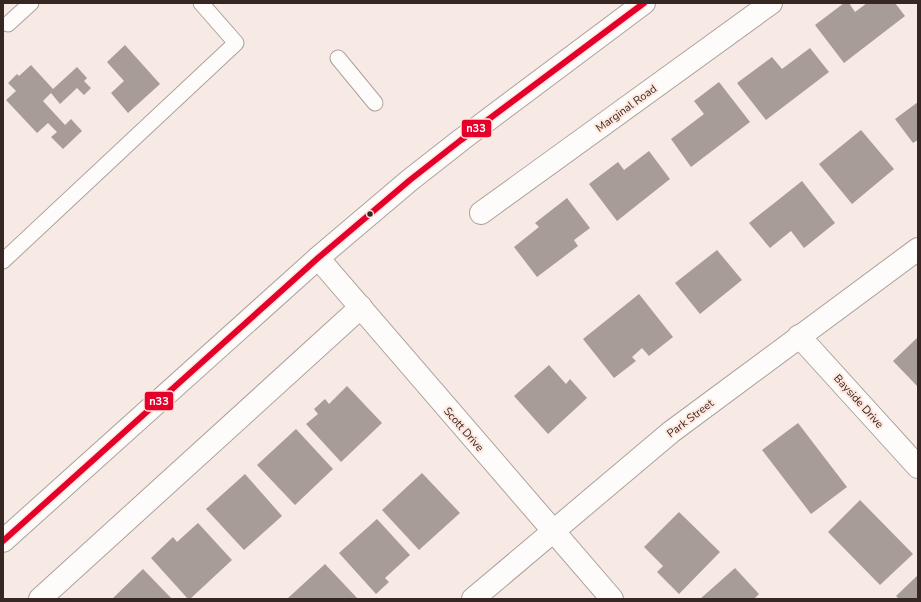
<svg xmlns="http://www.w3.org/2000/svg" width="921" height="602" font-family="'Nunito Sans',sans-serif">
	<style>
		.building { fill: #a89c97 }
		.lines { fill: none; stroke-linecap: round; stroke-linejoin: round }
		.service-casing { stroke: #ada19c; stroke-width: 17 }
		.minor-casing { stroke: #ada19c; stroke-width: 24 }
		.trunk-casing { stroke: #ada19c; stroke-width: 24 }
		.service { stroke: #fefcfb; stroke-width: 15 }
		.minor { stroke: #fefcfb; stroke-width: 22 }
		.trunk { stroke: #fefcfb; stroke-width: 22 }
		.bus-1-casing { stroke: #ffe7dd; stroke-width: 9 }
		.bus-1 { stroke: #e4002b; stroke-width: 6 }
		.bus-dot { fill: #362722; stroke: #ffe7dd; stroke-width: 1.5 }
		.labels { text-anchor: middle; stroke-width: 4; stroke-linejoin: round; paint-order: stroke }
		.street-label { font-size: 11px; fill: #362722; stroke: #ffe7dd }
		.line-badge { stroke: #ffe7dd; stroke-width: 1.5 }
		.badge-label { font-size: 11px; text-anchor: middle; font-weight: bold; fill: #fff }
	</style>
	<rect width="100%" height="100%" fill="#f7eae5"/>
	<g class="building">
		<polygon points="844,3 849,3 855,12 867,3 895,3 905,16 844,63 815,25"/>
		<polygon points="125,45 160,84 128,113 111,93 124,81 107,62"/>
		<polygon points="810,48 829,72 766,120 737,83 772,57 782,69"/>
		<polygon points="31,65 53,89 77,67 87,78 84,81 91,88 84,95 77,88 60,104 51,93 43,101 65,125 71,119 82,131 63,149 51,137 57,132 48,123 37,133 6,100 16,91 8,83 17,74 19,76"/>
		<polygon points="719,82 750,122 691,167 671,139 704,114 694,101"/>
		<polygon points="918,102 918,140 913,143 895,119"/>
		<polygon points="861,130 894,169 852,204 819,164"/>
		<polygon points="649,151 670,179 617,221 589,184 618,162 624,170"/>
		<polygon points="802,181 835,223 804,248 791,231 770,248 749,223"/>
		<polygon points="567,198 590,228 574,240 578,246 537,277 514,247 539,227 535,223"/>
		<polygon points="717,250 742,280 700,314 675,283"/>
		<polygon points="639,294 673,337 649,356 642,348 632,357 636,361 614,378 583,339"/>
		<polygon points="918,337 918,387 893,361"/>
		<polygon points="549,365 566,384 570,379 587,398 548,434 514,396"/>
		<polygon points="347,386 382,423 341,462 306,424 318,414 314,409 325,399 329,404"/>
		<polygon points="798,423 847,487 811,514 762,450"/>
		<polygon points="296,429 333,469 295,505 257,465"/>
		<polygon points="422,473 460,513 419,550 382,510"/>
		<polygon points="245,474 282,516 244,550 206,509"/>
		<polygon points="860,500 913,554 880,585 828,532"/>
		<polygon points="679,512 720,552 679,594 657,572 663,566 644,547"/>
		<polygon points="377,519 410,555 385,578 389,582 376,594 339,553"/>
		<polygon points="198,523 232,560 190,599 188,599 151,558 173,537 177,542"/>
		<polygon points="325,564 358,599 287,599"/>
		<polygon points="735,568 759,594 754,599 700,599"/>
		<polygon points="143,569 172,599 112,599"/>
		<polygon points="918,575 918,599 899,599 896,596"/>
	</g>
	<g class="lines">
		<g class="service-casing">
			<g id="service">
				<polyline points="8,24 31,3"/>
				<polyline points="338,58 375,103"/>
				<polyline points="3,261 236,43 201,3"/>
			</g>
		</g>
		<g class="minor-casing">
			<g id="minor">
				<polyline points="481,213 771,3"/>
				<polyline points="318,258 612,599"/>
				<polyline points="799,336 918,467"/>
				<polyline points="40,599 361,307"/>
				<polyline points="473,599 671,432 918,249"/>
			</g>
		</g>
		<g class="trunk-casing">
			<polyline id="trunk" points="3,541 318,258 410,180 461,140 644,3"/>
		</g>
		<use href="#service" class="service"/>
		<use href="#minor" class="minor"/>
		<use href="#trunk" class="trunk"/>
		<g class="bus-1-casing">
			<polyline id="bus-1" points="3,541 318,258 410,180 461,140 644,3"/>
		</g>
		<use href="#bus-1" class="bus-1"/>
	</g>
	<circle class="bus-dot" cx="370" cy="214" r="3.5"/>
	<g class="labels">
		<g class="street-label">
			<text transform="translate(626 108) rotate(-36)" y="4">Marginal Road</text>
			<text transform="translate(859 401) rotate(48)" y="4">Bayside Drive</text>
			<text transform="translate(690 418) rotate(-37)" y="4">Park Street</text>
			<text transform="translate(464 429) rotate(49)" y="4">Scott Drive</text>
		</g>
	</g>
	<g class="line-badge">
		<rect x="461" y="119" width="31" height="19" rx="4" fill="#e4002b"/>
		<rect x="144" y="391" width="30" height="20" rx="4" fill="#e4002b"/>
	</g>
	<g class="badge-label">
		<text x="476" y="132">n33</text>
		<text x="159" y="405">n33</text>
	</g>
	<rect width="921" height="602" fill="none" stroke="#362722" stroke-width="8"/>
</svg>
